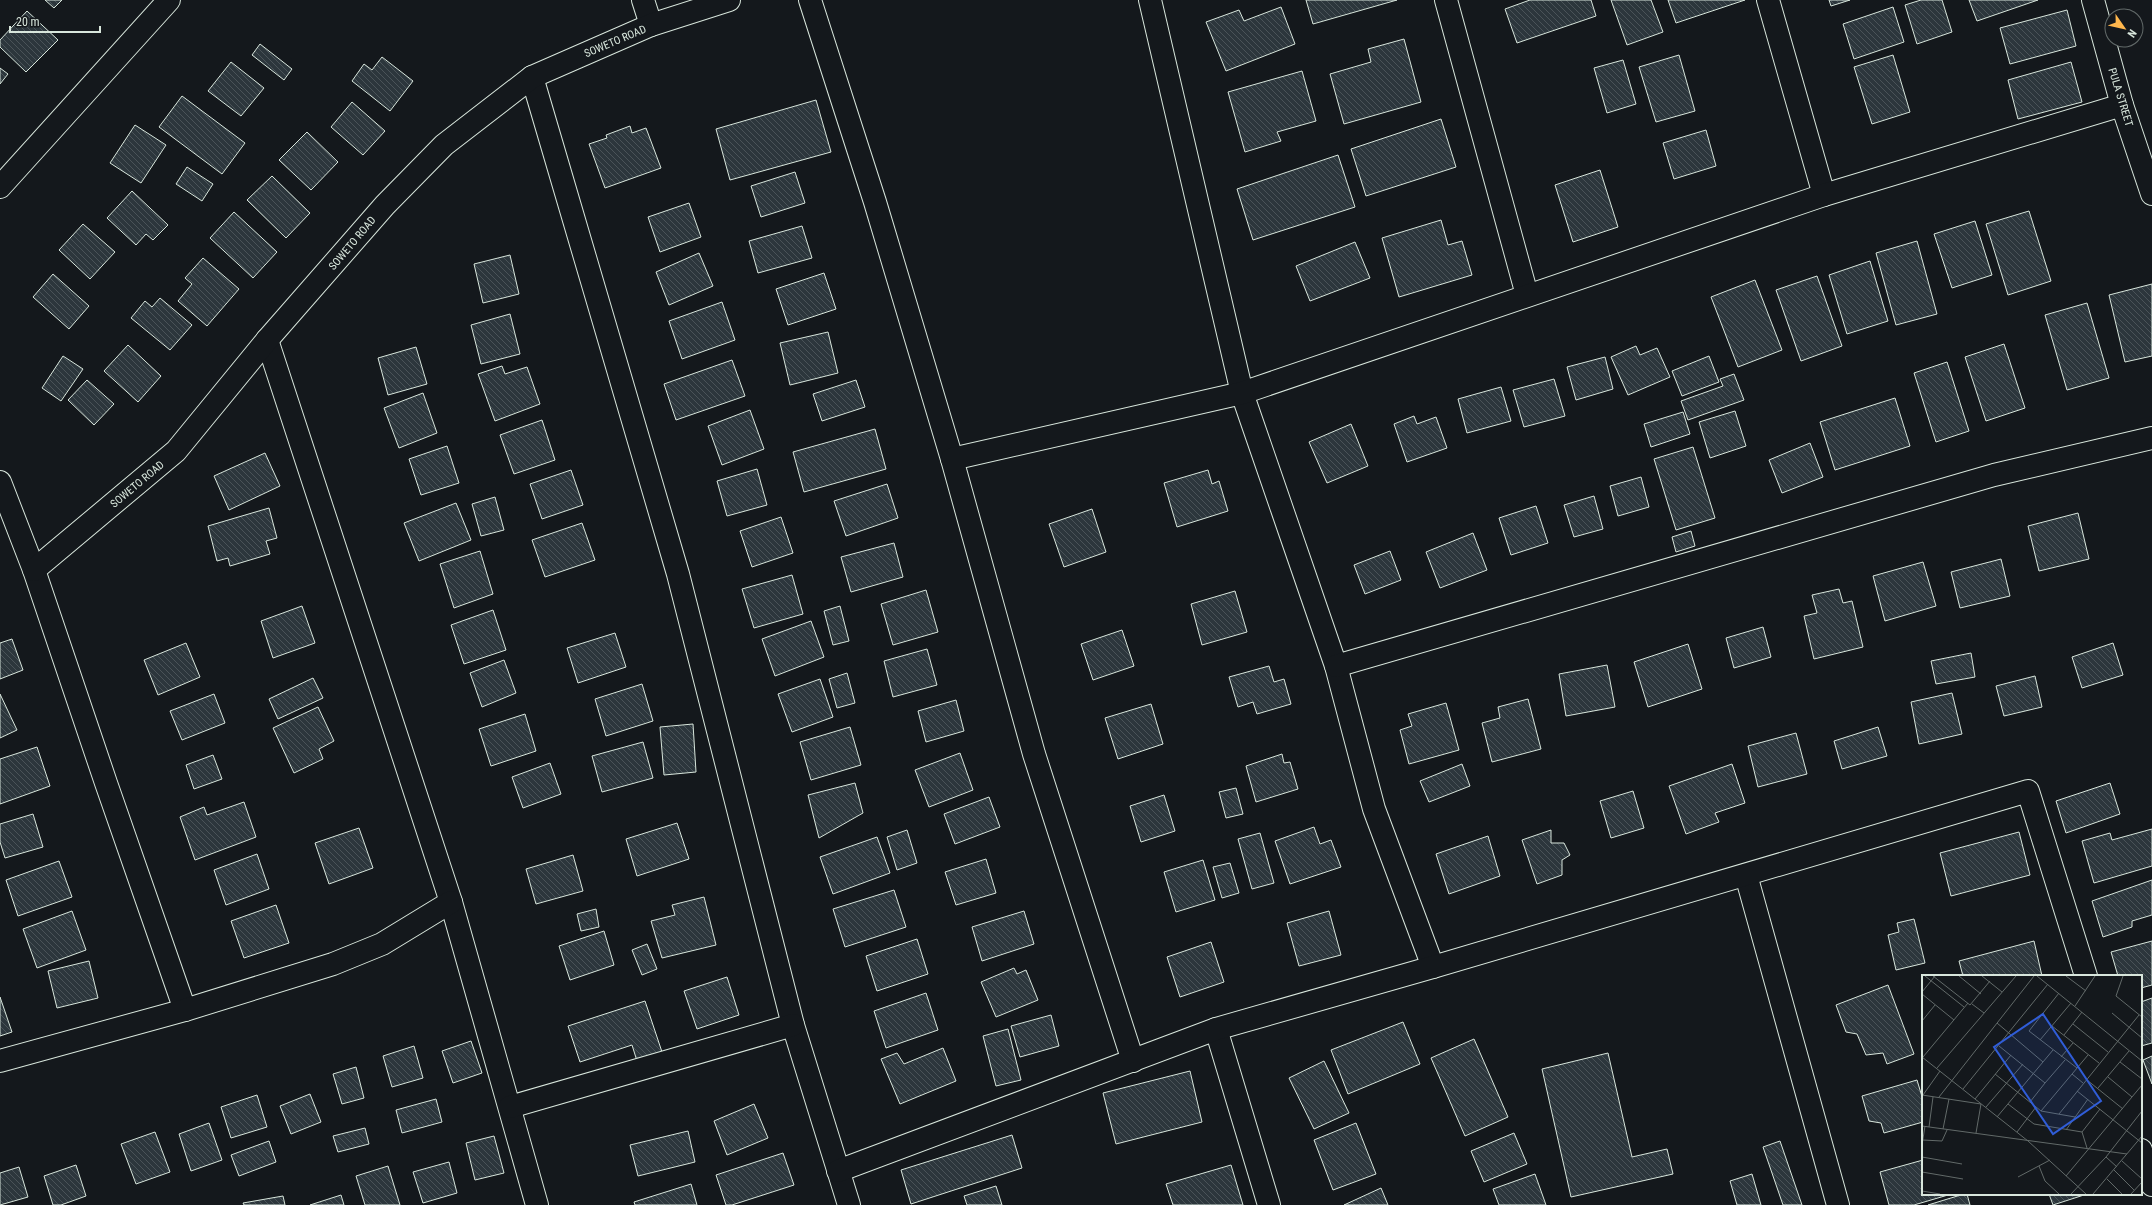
<svg xmlns="http://www.w3.org/2000/svg" width="2152" height="1205" font-family="'Roboto Condensed',sans-serif">
	<style>
		.building { fill: url(#building-back-hatch); stroke: #d8e6dc }
		.lines { fill: none; stroke-linecap: round; stroke-linejoin: round }
		.minor-casing { stroke: #d8e6dc; stroke-width: 24 }
		.minor { stroke: #14181c; stroke-width: 22 }
		.labels { text-anchor: middle; stroke-width: 3; stroke-linejoin: round; paint-order: stroke }
		.street-label { font-size: 11px; fill: #d8e6dc; stroke: #14181c }
		.inset-road { fill: none; stroke: #626a69; stroke-width: 1 }
		.view { fill: #305dd8; fill-opacity: 0.15; stroke: #305dd8; stroke-width: 2 }
		.inset-edge { fill: none; stroke: #d8e6dc; stroke-width: 2 }
	</style>
	<defs>
		<pattern id="building-back-hatch" width="6" height="6" patternUnits="userSpaceOnUse"><rect width="6" height="6" fill="#2c363c"/><path d="M-1 5l2 2M0 0l6 6M5-1l2 2" fill="none" stroke="#4a5358"/></pattern>
	</defs>
	<rect width="100%" height="100%" fill="#14181c"/>
	<g class="building">
		<polygon points="45,0 62,0 54,8"/>
		<polygon points="1306,0 1397,0 1313,24"/>
		<polygon points="1530,0 1591,0 1596,16 1517,43 1505,9"/>
		<polygon points="1611,0 1651,0 1663,32 1627,45"/>
		<polygon points="1668,0 1745,0 1676,23"/>
		<polygon points="1829,0 1850,0 1831,6"/>
		<polygon points="1921,0 1942,0 1952,32 1917,44 1905,5"/>
		<polygon points="1969,0 2038,0 1977,21"/>
		<polygon points="1281,7 1295,44 1226,71 1206,22 1239,10 1244,21"/>
		<polygon points="1893,7 1904,42 1854,59 1843,24"/>
		<polygon points="2067,10 2076,46 2010,64 2000,28"/>
		<polygon points="27,11 58,40 26,72 0,47 0,40"/>
		<polygon points="1404,39 1421,102 1344,124 1330,74 1371,62 1368,49"/>
		<polygon points="260,44 292,69 284,80 252,55"/>
		<polygon points="1679,55 1695,111 1656,122 1639,67"/>
		<polygon points="1893,55 1910,112 1872,124 1854,67"/>
		<polygon points="382,57 413,81 390,111 352,81 364,64 372,70"/>
		<polygon points="1623,60 1636,104 1607,113 1594,68"/>
		<polygon points="231,62 264,88 241,116 208,91"/>
		<polygon points="2071,62 2082,102 2018,119 2008,80"/>
		<polygon points="0,68 8,74 0,84"/>
		<polygon points="1302,71 1316,121 1277,132 1281,141 1245,152 1228,92"/>
		<polygon points="182,96 245,143 222,174 159,127"/>
		<polygon points="816,100 831,152 730,180 716,129"/>
		<polygon points="352,102 385,131 363,155 331,127"/>
		<polygon points="1441,119 1456,167 1366,196 1351,149"/>
		<polygon points="135,125 166,145 141,183 110,163"/>
		<polygon points="630,126 632,133 646,128 661,168 605,188 589,144 607,138 606,135"/>
		<polygon points="1706,130 1716,166 1674,179 1663,143"/>
		<polygon points="307,132 338,162 311,190 279,160"/>
		<polygon points="1338,155 1355,207 1253,240 1237,189"/>
		<polygon points="187,167 213,184 202,201 176,184"/>
		<polygon points="1600,170 1618,227 1573,242 1555,185"/>
		<polygon points="795,172 805,203 761,217 751,186"/>
		<polygon points="272,176 310,213 286,238 247,200"/>
		<polygon points="132,191 168,225 153,240 146,234 136,245 107,218"/>
		<polygon points="689,203 701,237 660,252 648,217"/>
		<polygon points="2029,211 2051,281 2008,295 1986,224"/>
		<polygon points="234,212 277,252 253,278 210,238"/>
		<polygon points="1441,220 1448,245 1462,241 1472,275 1399,297 1382,238"/>
		<polygon points="1975,221 1992,275 1952,288 1934,234"/>
		<polygon points="83,224 115,252 90,279 59,250"/>
		<polygon points="802,226 812,258 758,273 749,241"/>
		<polygon points="1917,241 1937,314 1896,325 1876,253"/>
		<polygon points="1355,242 1370,278 1310,301 1296,266"/>
		<polygon points="699,253 713,286 669,305 656,272"/>
		<polygon points="510,255 519,294 483,303 474,264"/>
		<polygon points="203,258 239,289 207,326 178,301 192,284 185,278"/>
		<polygon points="1870,261 1888,321 1847,334 1829,275"/>
		<polygon points="824,273 836,309 788,325 776,289"/>
		<polygon points="53,274 89,306 69,329 33,297"/>
		<polygon points="1817,276 1842,346 1801,361 1776,290"/>
		<polygon points="1755,280 1782,350 1738,367 1711,297"/>
		<polygon points="2152,284 2152,356 2125,362 2109,295"/>
		<polygon points="160,298 192,325 170,350 131,318 145,301 152,307"/>
		<polygon points="722,302 735,340 682,359 669,321"/>
		<polygon points="2087,303 2109,378 2067,390 2045,315"/>
		<polygon points="510,314 520,354 481,364 471,325"/>
		<polygon points="828,332 838,373 790,385 780,343"/>
		<polygon points="2004,344 2025,408 1986,421 1965,357"/>
		<polygon points="128,345 161,376 138,402 104,371"/>
		<polygon points="1636,346 1640,355 1657,348 1670,377 1628,395 1611,357"/>
		<polygon points="416,347 427,384 388,395 378,358"/>
		<polygon points="63,356 83,369 61,401 42,388"/>
		<polygon points="1709,356 1719,382 1682,396 1672,371"/>
		<polygon points="1605,357 1613,389 1576,400 1567,367"/>
		<polygon points="732,360 745,396 676,420 664,384"/>
		<polygon points="1947,362 1969,431 1936,442 1914,373"/>
		<polygon points="502,366 505,374 527,367 540,404 495,421 478,374"/>
		<polygon points="1734,374 1744,400 1688,420 1681,401 1723,386 1720,379"/>
		<polygon points="1554,379 1565,416 1524,427 1513,390"/>
		<polygon points="87,380 114,404 94,425 68,400"/>
		<polygon points="856,380 865,407 822,421 813,394"/>
		<polygon points="1501,387 1511,421 1467,433 1458,399"/>
		<polygon points="423,393 437,433 399,448 384,408"/>
		<polygon points="1895,398 1910,446 1835,470 1820,422"/>
		<polygon points="750,410 764,449 722,465 708,426"/>
		<polygon points="1735,411 1746,446 1710,458 1699,422"/>
		<polygon points="1683,412 1690,434 1651,447 1644,424"/>
		<polygon points="1414,416 1417,424 1436,417 1447,448 1407,462 1394,424"/>
		<polygon points="542,420 555,460 514,474 500,435"/>
		<polygon points="1351,424 1368,466 1327,483 1309,442"/>
		<polygon points="875,429 886,469 804,492 793,452"/>
		<polygon points="1810,443 1823,477 1782,493 1769,460"/>
		<polygon points="447,446 459,483 421,495 409,459"/>
		<polygon points="1693,447 1715,518 1676,530 1654,459"/>
		<polygon points="265,453 280,486 229,510 214,476"/>
		<polygon points="757,469 767,505 727,516 717,481"/>
		<polygon points="571,470 583,505 542,519 530,484"/>
		<polygon points="1208,470 1212,484 1219,481 1228,511 1177,527 1164,483"/>
		<polygon points="1641,477 1649,507 1618,516 1610,486"/>
		<polygon points="887,484 898,518 846,536 834,501"/>
		<polygon points="1594,496 1603,529 1574,537 1564,505"/>
		<polygon points="495,497 504,530 481,536 472,504"/>
		<polygon points="456,503 471,540 419,561 404,523"/>
		<polygon points="1536,506 1548,543 1511,555 1499,518"/>
		<polygon points="269,508 277,538 266,541 270,554 230,566 228,558 217,561 208,526"/>
		<polygon points="1092,509 1106,552 1064,567 1049,524"/>
		<polygon points="2078,513 2089,559 2039,571 2028,526"/>
		<polygon points="781,517 793,553 752,567 740,531"/>
		<polygon points="582,523 595,560 545,577 532,540"/>
		<polygon points="1691,531 1695,546 1676,552 1672,537"/>
		<polygon points="1473,533 1487,570 1440,588 1426,552"/>
		<polygon points="894,543 903,577 851,592 841,557"/>
		<polygon points="480,551 493,594 454,608 440,564"/>
		<polygon points="1390,551 1401,580 1365,594 1354,565"/>
		<polygon points="2001,559 2010,596 1960,608 1951,572"/>
		<polygon points="1923,562 1936,606 1885,621 1873,576"/>
		<polygon points="792,575 803,614 754,628 742,589"/>
		<polygon points="1839,589 1843,603 1852,601 1863,647 1814,659 1804,616 1817,613 1812,595"/>
		<polygon points="926,590 938,632 893,645 881,604"/>
		<polygon points="1235,591 1247,632 1202,645 1191,604"/>
		<polygon points="302,606 315,643 273,658 261,621"/>
		<polygon points="840,606 849,641 833,645 824,611"/>
		<polygon points="493,610 506,650 464,664 451,625"/>
		<polygon points="811,621 824,657 775,676 762,639"/>
		<polygon points="1763,627 1771,657 1734,668 1726,638"/>
		<polygon points="1122,630 1134,666 1093,680 1081,644"/>
		<polygon points="615,633 626,667 578,683 567,648"/>
		<polygon points="12,639 23,670 0,679 0,643"/>
		<polygon points="186,643 200,677 158,695 144,660"/>
		<polygon points="2113,643 2123,675 2082,688 2072,657"/>
		<polygon points="1688,644 1702,689 1648,707 1634,662"/>
		<polygon points="927,649 937,685 893,697 884,661"/>
		<polygon points="1971,653 1975,677 1936,684 1931,661"/>
		<polygon points="504,660 516,693 482,707 470,673"/>
		<polygon points="1607,665 1615,707 1566,716 1559,674"/>
		<polygon points="1269,666 1274,682 1284,679 1291,704 1257,714 1253,702 1238,707 1229,677"/>
		<polygon points="847,673 855,703 837,708 829,679"/>
		<polygon points="2035,676 2042,707 2004,716 1996,686"/>
		<polygon points="313,678 323,698 278,719 269,699"/>
		<polygon points="820,679 833,717 792,732 778,694"/>
		<polygon points="642,684 653,721 606,736 595,699"/>
		<polygon points="1952,693 1962,734 1919,744 1911,702"/>
		<polygon points="0,694 17,730 0,738"/>
		<polygon points="214,694 225,723 182,740 170,711"/>
		<polygon points="1528,699 1541,749 1492,762 1482,723 1500,718 1498,707"/>
		<polygon points="956,700 964,731 926,742 918,711"/>
		<polygon points="1446,703 1459,750 1409,764 1400,730 1412,726 1408,714"/>
		<polygon points="1151,704 1163,744 1118,759 1105,718"/>
		<polygon points="318,707 334,741 319,749 323,759 294,773 273,728"/>
		<polygon points="525,714 536,751 491,766 479,729"/>
		<polygon points="693,724 696,772 664,775 660,727"/>
		<polygon points="850,727 861,765 811,780 800,742"/>
		<polygon points="1878,727 1887,756 1842,769 1834,741"/>
		<polygon points="1796,733 1807,774 1758,787 1748,746"/>
		<polygon points="643,742 653,778 602,792 592,756"/>
		<polygon points="37,747 50,786 0,804 0,759"/>
		<polygon points="960,753 973,790 929,807 915,770"/>
		<polygon points="1282,754 1284,763 1290,762 1298,789 1256,802 1246,766"/>
		<polygon points="213,755 222,779 194,789 186,765"/>
		<polygon points="550,763 561,794 523,808 512,777"/>
		<polygon points="1462,764 1470,786 1429,802 1420,781"/>
		<polygon points="1732,764 1745,803 1715,813 1719,822 1686,834 1669,786"/>
		<polygon points="855,783 863,813 819,838 808,795"/>
		<polygon points="2110,783 2120,814 2066,833 2056,801"/>
		<polygon points="1236,788 1243,814 1226,818 1219,792"/>
		<polygon points="1633,791 1644,828 1611,838 1600,801"/>
		<polygon points="1164,795 1175,831 1141,842 1130,806"/>
		<polygon points="989,797 1000,827 955,844 944,814"/>
		<polygon points="244,802 256,837 195,860 180,817 204,807 207,815"/>
		<polygon points="33,814 43,847 5,858 0,842 0,824"/>
		<polygon points="677,823 689,859 637,876 626,839"/>
		<polygon points="1314,827 1320,844 1331,840 1341,867 1290,884 1275,841"/>
		<polygon points="359,828 373,868 329,884 315,843"/>
		<polygon points="2152,829 2152,866 2094,883 2082,841 2110,833 2112,840"/>
		<polygon points="907,830 917,863 897,870 887,837"/>
		<polygon points="1551,830 1551,843 1564,843 1570,855 1562,860 1562,875 1537,884 1522,840"/>
		<polygon points="2019,832 2030,875 1951,896 1940,853"/>
		<polygon points="1260,833 1274,883 1252,889 1238,839"/>
		<polygon points="1488,836 1500,876 1449,894 1436,854"/>
		<polygon points="877,837 890,873 833,894 820,857"/>
		<polygon points="257,854 269,889 226,905 214,870"/>
		<polygon points="573,855 583,891 536,904 526,869"/>
		<polygon points="986,859 996,893 956,905 945,872"/>
		<polygon points="1203,860 1215,900 1176,912 1164,872"/>
		<polygon points="59,861 72,897 18,916 6,880"/>
		<polygon points="1230,863 1239,893 1222,898 1213,867"/>
		<polygon points="2152,880 2152,915 2132,921 2132,927 2103,937 2092,901"/>
		<polygon points="894,890 906,927 845,947 833,909"/>
		<polygon points="704,897 716,945 662,958 651,921 675,915 672,905"/>
		<polygon points="276,905 289,943 244,958 231,921"/>
		<polygon points="596,909 599,927 581,931 577,914"/>
		<polygon points="72,911 86,950 37,968 23,929"/>
		<polygon points="1024,911 1034,944 982,961 972,927"/>
		<polygon points="1329,911 1341,955 1299,966 1287,923"/>
		<polygon points="1914,919 1925,963 1896,970 1888,935 1899,932 1897,923"/>
		<polygon points="604,931 614,965 570,980 559,946"/>
		<polygon points="917,939 928,974 877,991 866,956"/>
		<polygon points="2034,941 2042,976 1963,976 1959,961"/>
		<polygon points="2152,941 2152,985 2141,988 2141,976 2118,976 2111,952"/>
		<polygon points="1211,942 1224,982 1180,997 1167,957"/>
		<polygon points="647,944 657,969 642,975 632,950"/>
		<polygon points="89,961 98,998 57,1008 48,971"/>
		<polygon points="1014,968 1017,974 1026,970 1038,1000 996,1017 981,982"/>
		<polygon points="727,977 739,1015 697,1029 684,991"/>
		<polygon points="1888,985 1914,1054 1887,1064 1883,1053 1866,1055 1857,1034 1846,1032 1836,1005"/>
		<polygon points="926,993 938,1030 886,1048 874,1011"/>
		<polygon points="0,997 12,1032 0,1036"/>
		<polygon points="2152,998 2152,1043 2141,1046 2141,1002"/>
		<polygon points="645,1001 662,1052 637,1061 632,1045 580,1062 568,1026"/>
		<polygon points="1051,1015 1059,1046 1020,1057 1011,1026"/>
		<polygon points="1403,1022 1420,1064 1348,1094 1331,1050"/>
		<polygon points="1008,1029 1021,1080 996,1086 983,1036"/>
		<polygon points="1474,1039 1508,1117 1465,1136 1431,1058"/>
		<polygon points="471,1041 482,1073 453,1083 442,1051"/>
		<polygon points="414,1046 423,1078 392,1087 383,1056"/>
		<polygon points="943,1048 956,1081 900,1104 881,1059 897,1053 904,1064"/>
		<polygon points="1608,1053 1632,1157 1667,1149 1673,1174 1571,1197 1542,1069"/>
		<polygon points="2152,1056 2152,1084 2143,1060"/>
		<polygon points="1324,1061 1349,1113 1314,1129 1289,1078"/>
		<polygon points="356,1067 364,1098 342,1104 333,1074"/>
		<polygon points="1190,1071 1202,1122 1116,1144 1103,1093"/>
		<polygon points="1917,1080 1923,1100 1923,1122 1884,1133 1881,1123 1869,1121 1862,1096"/>
		<polygon points="310,1094 321,1122 291,1134 280,1106"/>
		<polygon points="257,1095 267,1127 231,1138 221,1107"/>
		<polygon points="436,1099 442,1122 402,1133 396,1110"/>
		<polygon points="754,1104 768,1138 727,1155 714,1121"/>
		<polygon points="209,1123 222,1160 191,1171 179,1134"/>
		<polygon points="1356,1123 1376,1174 1333,1190 1314,1140"/>
		<polygon points="365,1128 369,1144 338,1152 333,1136"/>
		<polygon points="688,1131 695,1162 638,1176 630,1145"/>
		<polygon points="155,1132 170,1172 136,1184 121,1144"/>
		<polygon points="1514,1133 1527,1164 1484,1182 1471,1151"/>
		<polygon points="1012,1135 1022,1168 911,1204 901,1170"/>
		<polygon points="494,1136 504,1173 475,1180 466,1143"/>
		<polygon points="269,1141 276,1162 239,1176 231,1155"/>
		<polygon points="1780,1141 1802,1205 1783,1205 1763,1147"/>
		<polygon points="783,1153 794,1185 732,1205 726,1205 716,1175"/>
		<polygon points="1923,1160 1923,1194 1948,1195 1914,1205 1889,1205 1880,1172"/>
		<polygon points="449,1162 457,1193 423,1203 413,1172"/>
		<polygon points="76,1165 86,1196 61,1205 53,1205 44,1176"/>
		<polygon points="1231,1165 1243,1205 1173,1205 1166,1184"/>
		<polygon points="388,1166 400,1205 365,1205 356,1176"/>
		<polygon points="19,1167 28,1197 0,1205 0,1173"/>
		<polygon points="1535,1174 1546,1205 1499,1205 1493,1189"/>
		<polygon points="1752,1174 1761,1205 1737,1205 1730,1181"/>
		<polygon points="691,1184 697,1205 635,1205 634,1202"/>
		<polygon points="996,1186 1002,1205 967,1205 964,1196"/>
		<polygon points="1381,1188 1388,1205 1344,1205"/>
		<polygon points="1964,1194 1967,1194 1970,1205 1928,1205"/>
		<polygon points="2049,1194 2087,1194 2053,1205"/>
		<polygon points="341,1195 344,1205 310,1205"/>
		<polygon points="283,1196 285,1205 244,1205 243,1203"/>
	</g>
	<g class="lines">
		<g class="minor-casing">
			<g id="minor">
				<polyline points="643,0 651,25"/>
				<polyline points="810,0 875,202 952,459"/>
				<polyline points="1150,0 1242,393 1336,666 1374,809 1433,967"/>
				<polyline points="1446,0 1527,295"/>
				<polyline points="1768,0 1824,195"/>
				<polyline points="2093,0 2122,105 2152,194"/>
				<polyline points="532,77 678,574 793,1025 849,1205"/>
				<polyline points="0,187 169,0"/>
				<polyline points="267,340 451,902 537,1205"/>
				<polyline points="0,482 34,570 106,783 185,1010"/>
				<polyline points="34,570 176,451 267,340 385,205 444,145 532,77 651,25 729,0"/>
				<polyline points="1336,666 1994,475 2152,438"/>
				<polyline points="1746,875 1838,1205"/>
				<polyline points="1216,1029 1269,1205"/>
				<polyline points="0,1061 185,1010 333,964 382,944 451,902"/>
				<polyline points="1133,1061 1034,754 952,459 1242,393 1824,195 2122,105"/>
				<polyline points="510,1107 793,1025"/>
				<polyline points="2141,1150 2152,1185"/>
				<polyline points="838,1171 1216,1029 1433,967 2028,791 2086,976"/>
			</g>
		</g>
		<use href="#minor" class="minor"/>
	</g>
	<g class="labels">
		<g class="street-label">
			<text transform="translate(615 41) rotate(-23)" y="4">SOWETO ROAD</text>
			<text transform="translate(2121 97) rotate(73)" y="4">PULA STREET</text>
			<text transform="translate(352 243) rotate(-50)" y="4">SOWETO ROAD</text>
			<text transform="translate(137 484) rotate(-40)" y="4">SOWETO ROAD</text>
		</g>
	</g>
	<g transform="translate(1922 975)">
		<rect width="220" height="220" fill="#14181c"/>
		<path class="inset-road" d="M3,1L42,32M11,1L48,30L68,6M37,1L59,19M60,1L80,17M115,1L220,86M144,1L164,16M201,1L194,21L220,42M0,17L13,1M137,18L107,56L155,93M0,19L32,45M50,29L62,38M153,31L173,1M190,38L220,63M0,46L13,30M75,48L121,87M151,49L186,77M130,51L177,88M142,60L160,37M118,65L149,28M77,71L123,108L143,85M0,82L106,166L164,219M1,82L46,28M139,82L151,68M198,87L220,104M15,93L94,1M73,99L119,136L153,142M150,99L161,108M186,102L210,122M165,105L201,134M176,113L207,76M41,114L126,9M155,116L220,168M0,120L59,129L54,158M1,120L18,96M17,122L112,1M53,124L89,80M108,127L123,108M86,129L112,149L160,157L178,134M64,132L101,89M119,136L166,80M137,139L217,40M75,142L131,75M0,151L205,179M7,152L11,122M21,154L27,124M144,155L166,124M95,157L114,132M160,157L165,173M1,165L20,166L25,155M0,170L3,151M0,182L40,189M184,182L195,192M200,186L220,204M117,191L123,206L137,219M192,195L212,215M0,197L41,204M144,201L220,110M96,202L128,185M185,204L200,219M0,216L18,219M149,219L184,182L220,136M171,219L220,161M209,219L220,207"/>
		<path class="view" d="M121,39L179,126L131,159L72,72Z"/>
		<rect width="220" height="220" class="inset-edge"/>
	</g>
	<g transform="translate(2124 28) rotate(124)"><circle r="19" fill="#14181c" stroke="#626a69"/>
	<path d="M0-3L7 15L0 10L-7 15Z" fill="#ffb74d"/>
	<text y="-6" font-size="11" font-weight="bold" text-anchor="middle" fill="#d8e6dc">N</text>
	</g>
	<path d="M10 26v6h90v-6" fill="none" stroke="#d8e6dc" stroke-width="2"/>
	<text x="16" y="26" font-size="12" fill="#d8e6dc" stroke="#14181c" stroke-width="3" paint-order="stroke">20 m</text>
</svg>
